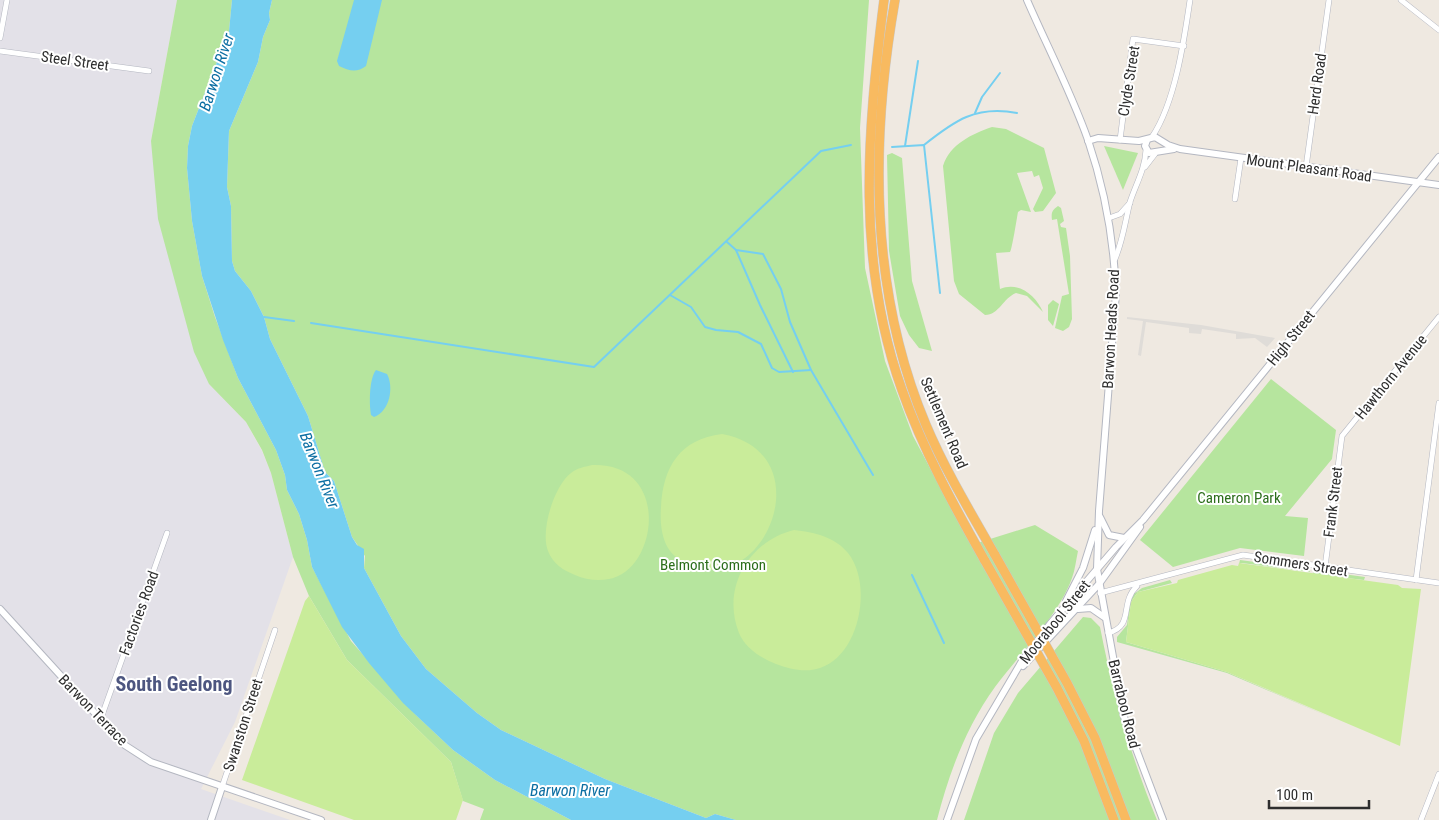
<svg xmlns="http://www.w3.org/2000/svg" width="1439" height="820" font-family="'Roboto Condensed',sans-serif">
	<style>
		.industrial { fill: #e3e1e8 }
		.green { fill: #b6e59e }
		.pitch { fill: #c9ec9a }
		.plaza { fill: #dfdcd8 }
		.water { fill: #75cff0 }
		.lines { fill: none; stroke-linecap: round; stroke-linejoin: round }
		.stream { stroke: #75cff0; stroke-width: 2 }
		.minor-casing { stroke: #b4b7c1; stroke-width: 6 }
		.tertiary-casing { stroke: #b4b7c1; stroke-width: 8 }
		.trunk-casing { stroke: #c9c9c9; stroke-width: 10 }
		.minor { stroke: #fff; stroke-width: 5 }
		.tertiary { stroke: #fff; stroke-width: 6 }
		.trunk { stroke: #f8ba60; stroke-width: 9 }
		.trunk-bridge-casing { stroke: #c9c9c9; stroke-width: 10; stroke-linecap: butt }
		.trunk-bridge { stroke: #f8ba60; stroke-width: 9 }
		.labels { text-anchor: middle; stroke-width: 4; stroke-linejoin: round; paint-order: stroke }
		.street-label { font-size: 15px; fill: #2e2e2e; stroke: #fff }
		.park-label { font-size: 15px; fill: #2c6e1b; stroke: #fff }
		.water-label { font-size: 16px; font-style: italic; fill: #0d6fa3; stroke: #fff }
		.district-label { font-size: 20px; font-weight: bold; fill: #4d5680; stroke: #fff }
	</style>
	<rect width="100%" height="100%" fill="#efe9e1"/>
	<polygon class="industrial" points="0,0 177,0 151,141 209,384 246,422 262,451 271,473 293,557 235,722 201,789 290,820 0,820"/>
	<g class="green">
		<polygon points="177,0 232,0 229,31 192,126 188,146 187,168 192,221 202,276 215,317 238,378 276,450 285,475 287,490 299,514 307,540 312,567 351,641 416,715 453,750 495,780 571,820 480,820 484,809 463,801 451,762 347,660 309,596 293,557 271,473 262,450 246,422 209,384 194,352 158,219 151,141"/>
		<path d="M272,0H869L860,128L865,268L885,361L913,436L971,545L1035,525L1078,551C1076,560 1075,570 1072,578C1058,617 1019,654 995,687C966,727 949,773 937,820H736L715,814L706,818L605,779L501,730L477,713L426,669L401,636L364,568L365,556L352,537L334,481L325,472L308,416L270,339L264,317L251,291L235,271L232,261L231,206L227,187L229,131L258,62L263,37L270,20L269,13Z"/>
		<path d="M992,127L1006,129L1044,148L1056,193L1043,211L1035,212L1033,209L1043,188L1039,175L1034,177L1032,171L1017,173L1031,212L1021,210L1018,212C1017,217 1012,250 1010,252L996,253L1000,289C1019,281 1036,296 1043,312L1027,296L1016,293C1003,298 999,315 985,315L959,294L954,281L943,166C950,144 972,134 992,127Z"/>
		<polygon points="1104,146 1138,153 1123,190"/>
		<polygon points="892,153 902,158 912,281 932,351 919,348 909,335 900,316 889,251 887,155"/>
		<path d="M1058,206L1061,208L1064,221L1060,224L1061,227L1066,228L1070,256L1072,319L1069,327L1063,331L1055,328L1062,296L1069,294L1057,219L1052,220C1051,213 1052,210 1058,206Z"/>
		<polygon points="1053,300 1059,304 1053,326 1048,320 1048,305"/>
		<polygon points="1271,379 1336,430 1332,459 1285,516 1308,518 1304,556 1240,548 1173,567 1140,540"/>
		<polygon points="1240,560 1309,569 1310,572 1242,563 1239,564"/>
		<polygon points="1314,570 1365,577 1364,580 1313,574"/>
		<polygon points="1170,580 1172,583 1138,592 1131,602 1126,642 1227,672 1337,720 1227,673 1117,642 1117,637 1127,625 1130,602 1134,594 1142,588"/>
		<path d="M1083,617L1091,618L1100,627C1113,694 1131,757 1157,820H964L994,733L1018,693Z"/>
	</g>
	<g class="pitch">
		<path d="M722,434C819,452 770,586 699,568C686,565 675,559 668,548C661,536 660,520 661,507C663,467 680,439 722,434Z"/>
		<path d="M592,465C672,462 658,571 609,579C598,581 586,580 575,575C563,570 553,564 548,551C540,531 554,486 571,473C577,468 584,467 592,465Z"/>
		<path d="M794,530C814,532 835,537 848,553C873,584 860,655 820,668C805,673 790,669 776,664C761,658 745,648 739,633C721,588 749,541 794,530Z"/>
		<polygon points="1239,563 1398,585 1402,588 1421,589 1400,746 1227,672 1126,642 1131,602 1138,592 1177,583 1178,580 1232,565 1238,566"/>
		<polygon points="309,596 347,660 451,762 463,800 456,820 354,820 242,780 305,601"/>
	</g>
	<polygon class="plaza" points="1127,317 1201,325 1275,338 1267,347 1255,338 1236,339 1236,334 1202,329 1201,334 1189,333 1189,328 1146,322 1141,356 1138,355 1143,321 1127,319"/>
	<g class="water">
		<polygon points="232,0 272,0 269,13 270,20 263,37 258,62 229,131 227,187 231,206 232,261 235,271 251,291 264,317 270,339 308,416 325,472 334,481 352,537 357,545 364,549 364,568 401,636 426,669 477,713 501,730 605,779 706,818 715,814 736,820 571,820 495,780 453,750 403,703 369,663 342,627 312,567 307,540 299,514 287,490 285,475 276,450 238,378 223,340 202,276 192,221 187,168 188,146 192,126 229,31"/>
		<path d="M354,0H382L366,66C357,73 349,71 339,66L337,61Z"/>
		<path d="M376,370L387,374C394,387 390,411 374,417L371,415C369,404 369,379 376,370Z"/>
	</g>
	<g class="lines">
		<g class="stream">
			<polyline points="975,113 982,97 1000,73"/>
			<path d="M924,145C954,121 976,105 1017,113"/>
			<polyline points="905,146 918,61"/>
			<polyline points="892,147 924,145 940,293"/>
			<polyline points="727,242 736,250 763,254 781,289 790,322 811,370 873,475"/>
			<polyline points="736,250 760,305 793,372"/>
			<polyline points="670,295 691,307 705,327 716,330 738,332 761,344 772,368 779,372 811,370"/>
			<polyline points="264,317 294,321"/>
			<polyline points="311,323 594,367 821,151 851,145"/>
			<polyline points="912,575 944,643"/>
		</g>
		<g class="minor-casing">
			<g id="minor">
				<polyline points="1401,0 1439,30"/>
				<polyline points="0,38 7,0"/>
				<polyline points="0,51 149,71"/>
				<path d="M1152,137C1175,103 1184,41 1190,0"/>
				<polyline points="1120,140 1133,39 1184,46"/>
				<polyline points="1145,167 1155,154"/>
				<polyline points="1306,167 1329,0"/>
				<polyline points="1235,199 1241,158"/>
				<polyline points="1109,218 1120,214 1130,203"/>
				<path d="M1115,259C1123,240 1125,222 1130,202C1136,184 1145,169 1146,150"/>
				<polyline points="1325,567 1342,436 1439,317"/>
				<polyline points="1416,580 1439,403"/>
				<polyline points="1100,593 1243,555 1439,583"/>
				<path d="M1108,633C1135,626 1119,603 1137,586"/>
				<polyline points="100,721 167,533"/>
				<polyline points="222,787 275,630"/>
				<polyline points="1421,820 1439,774"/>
			</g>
		</g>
		<g class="tertiary-casing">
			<g id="tertiary">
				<path d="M1027,0C1047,46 1071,92 1088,140C1105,190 1114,241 1116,293L1099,511L1097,569L1124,717L1163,820"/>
				<polyline points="1147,140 1145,146 1149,153 1174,149"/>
				<polyline points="1088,141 1098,138 1139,141 1155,137 1168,145 1180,149 1439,185"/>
				<polyline points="1100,517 1109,535 1124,538"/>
				<polyline points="1066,601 1083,568 1095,530"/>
				<polyline points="0,609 123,744 151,762 321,820"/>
				<polyline points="1078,609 1091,608 1104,617"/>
				<polyline points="1023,666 1099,584 1140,527"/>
				<polyline points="211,820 222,787"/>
				<polyline points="947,820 976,739 1022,661 1050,624 1116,547 1143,520 1439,157"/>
			</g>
		</g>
		<g class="trunk-casing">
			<g id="trunk">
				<path d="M884,0C867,134 856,261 902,390C923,450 954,506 985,561"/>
				<path d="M895,0C870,142 869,290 926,425C945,470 971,513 995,555"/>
			</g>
		</g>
		<use href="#minor" class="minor"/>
		<use href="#tertiary" class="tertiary"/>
		<use href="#trunk" class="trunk"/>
		<g class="trunk-bridge-casing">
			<g id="trunk-bridge">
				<polyline points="995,555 1067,683 1095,738 1126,820"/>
				<polyline points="985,561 1057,688 1084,741 1114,820"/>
			</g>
		</g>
		<use href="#trunk-bridge" class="trunk-bridge"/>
	</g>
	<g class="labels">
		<g class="street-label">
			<text transform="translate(75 61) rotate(8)" y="5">Steel Street</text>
			<text transform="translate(1129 81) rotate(-81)" y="5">Clyde Street</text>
			<text transform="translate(1317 84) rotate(-82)" y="5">Herd Road</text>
			<text transform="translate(1309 168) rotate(8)" y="5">Mount Pleasant Road</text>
			<text transform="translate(1111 329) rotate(-87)" y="5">Barwon Heads Road</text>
			<text transform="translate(1291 338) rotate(-51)" y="5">High Street</text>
			<text transform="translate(1391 377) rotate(-51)" y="5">Hawthorn Avenue</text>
			<text transform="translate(944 423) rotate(67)" y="5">Settlement Road</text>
			<text transform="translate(1333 502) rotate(-83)" y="5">Frank Street</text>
			<text transform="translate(1301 564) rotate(9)" y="5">Sommers Street</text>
			<text transform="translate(139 613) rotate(-70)" y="5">Factories Road</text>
			<text transform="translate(1055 622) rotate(-51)" y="5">Moorabool Street</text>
			<text transform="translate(1124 704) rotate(76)" y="5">Barrabool Road</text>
			<text transform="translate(93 710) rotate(46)" y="5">Barwon Terrace</text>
			<text transform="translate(243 725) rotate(-72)" y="5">Swanston Street</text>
		</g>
		<g class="park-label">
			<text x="1239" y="503">Cameron Park</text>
			<text x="713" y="570">Belmont Common</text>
		</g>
		<g class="water-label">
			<text transform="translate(216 72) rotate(-72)" y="6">Barwon River</text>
			<text transform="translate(320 470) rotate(68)" y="6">Barwon River</text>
			<text x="570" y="796">Barwon River</text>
		</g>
		<g class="district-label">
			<text x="174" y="691">South Geelong</text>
		</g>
	</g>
	<path d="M1269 800v8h100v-8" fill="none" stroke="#2e2e2e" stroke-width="2.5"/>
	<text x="1276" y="800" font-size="15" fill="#2e2e2e" stroke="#ffffff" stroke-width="4" paint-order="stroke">100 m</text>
</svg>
